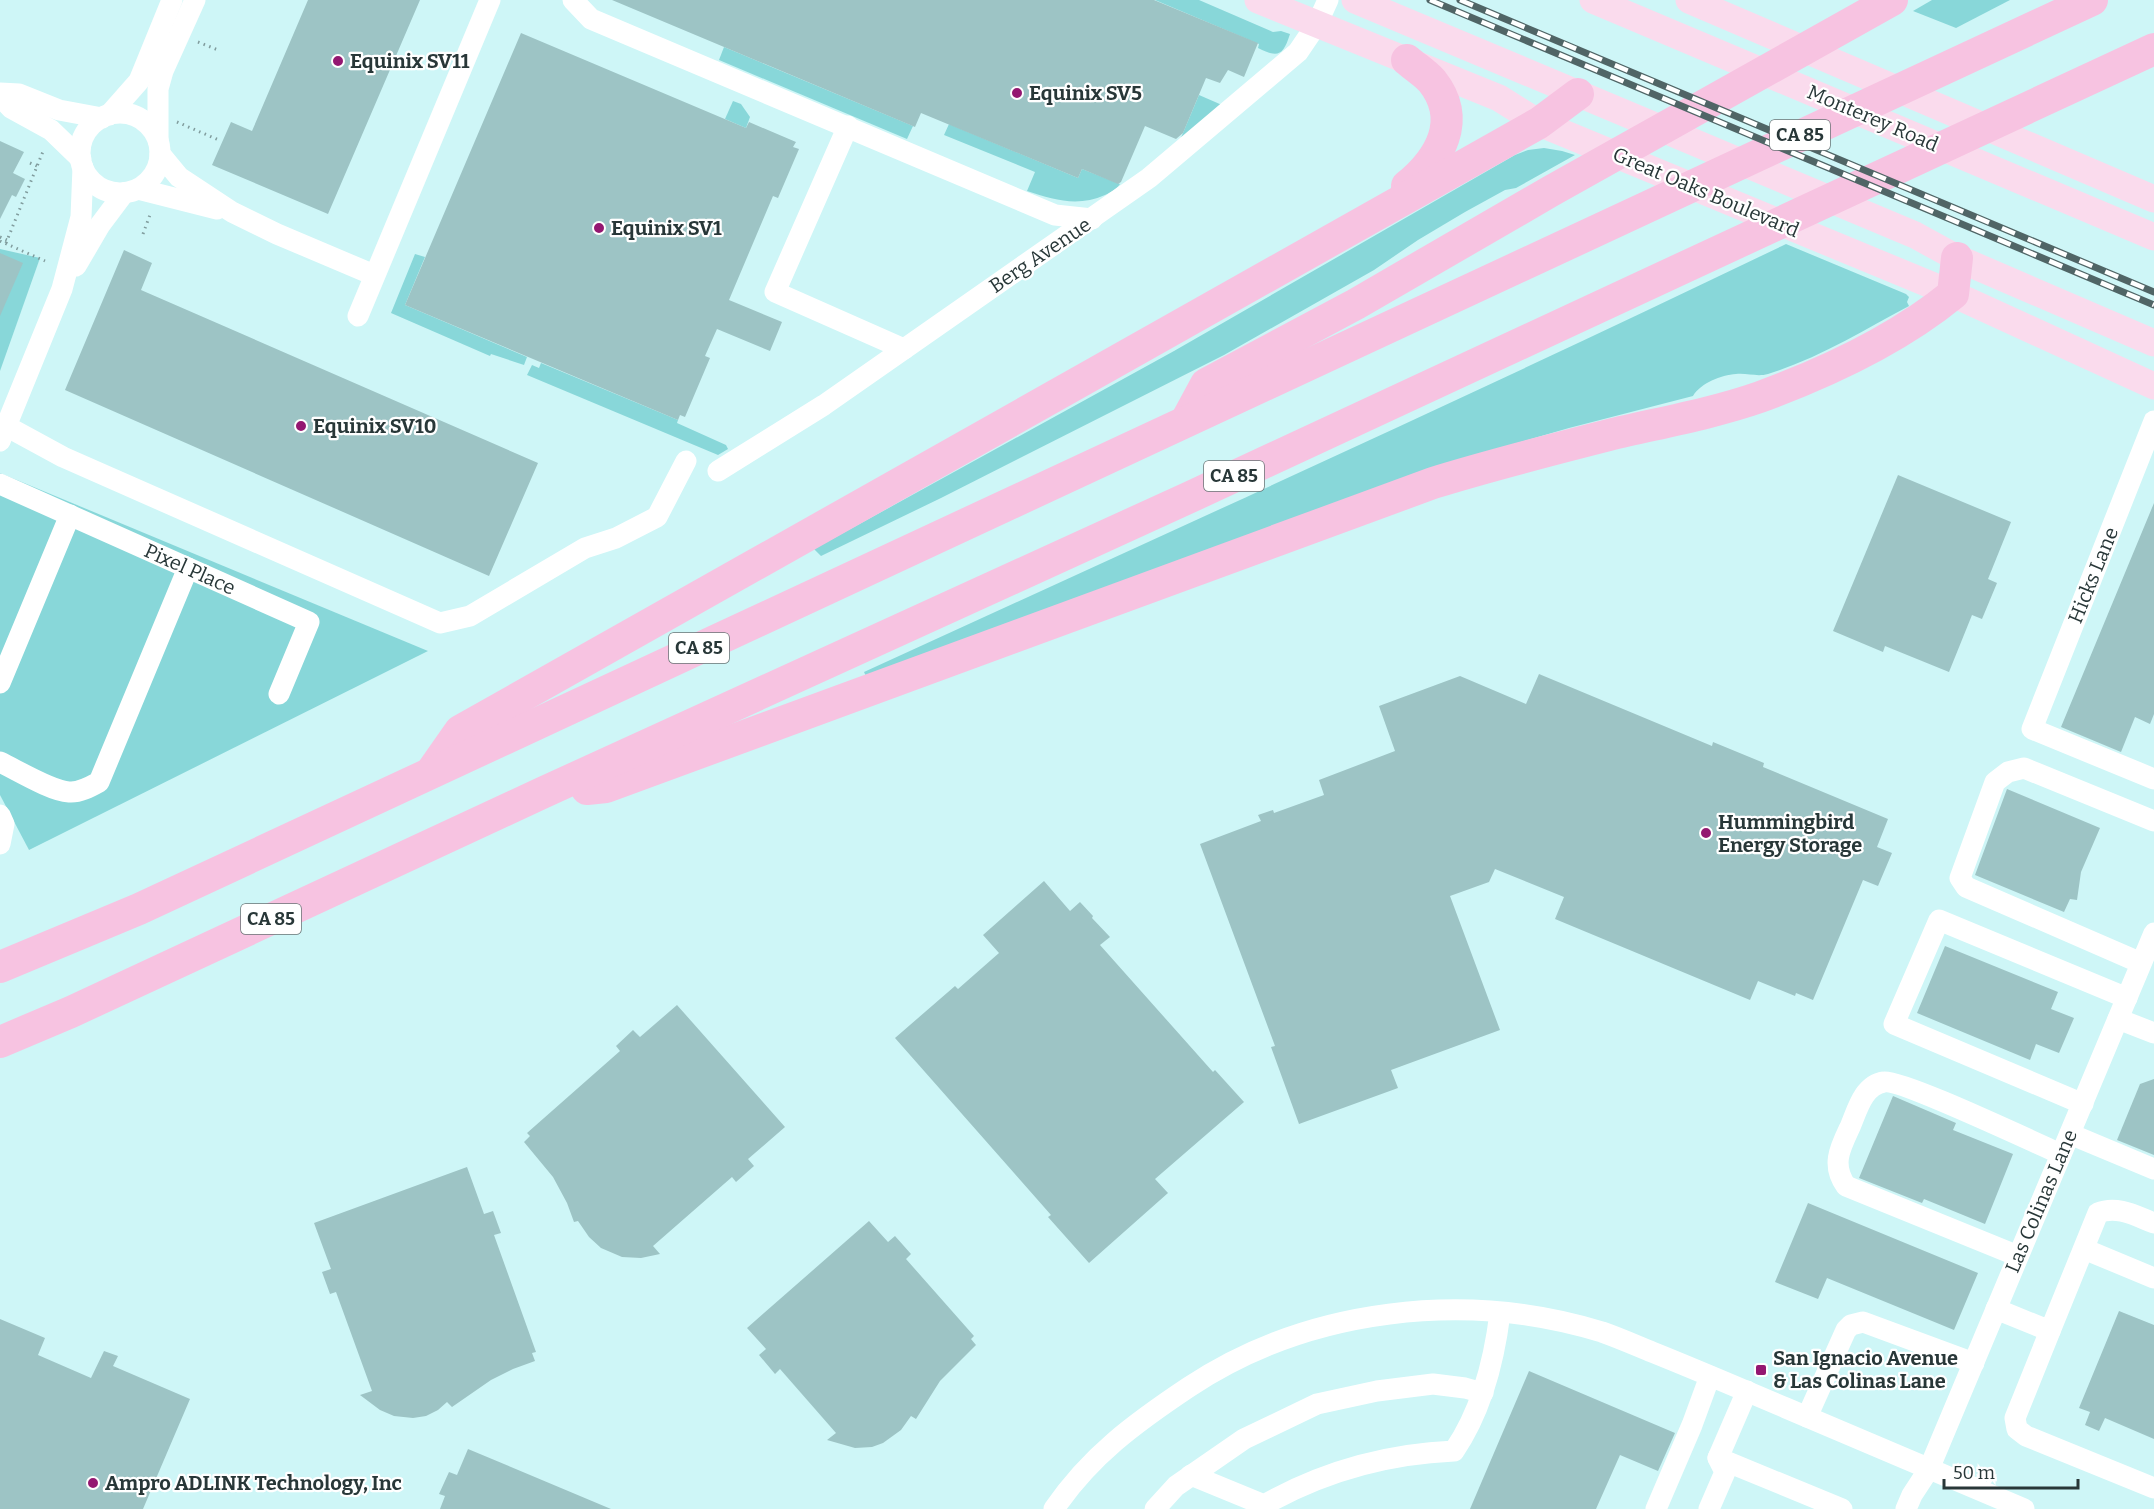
<svg xmlns="http://www.w3.org/2000/svg" width="2154" height="1509" font-family="Bitter,serif">
	<style>
		.green { fill: #88d7d9 }
		.building { fill: #9dc4c5 }
		.lines { fill: none; stroke-linecap: round; stroke-linejoin: round }
		.path { stroke: #809c9d; stroke-width: 3; stroke-dasharray: 1.5 4.5; stroke-linecap: butt }
		.minor { stroke: #fff; stroke-width: 21 }
		.major { stroke: #fadbed; stroke-width: 27 }
		.highway { stroke: #f7c3e1; stroke-width: 32 }
		.rail-casing { stroke: #506566; stroke-width: 7 }
		.rail { stroke: #fff; stroke-width: 4.5; stroke-dasharray: 14; stroke-linecap: butt }
		.poi-dot { fill: #941771; stroke: #fff; stroke-width: 2 }
		.labels { text-anchor: middle; stroke-width: 4.5; stroke-linejoin: round; paint-order: stroke }
		.shield { fill: #fff; stroke: #687374; stroke-width: 1.5 }
		.shield-label { font-size: 18px; font-weight: bold; fill: #283738 }
		.poi-label { font-size: 20px; font-weight: bold; fill: #283738; stroke: #fff; text-anchor: start }
		.street-label { font-size: 20px; fill: #283738; stroke: #fff }
	</style>
	<rect width="100%" height="100%" fill="#cef6f7"/>
	<g class="green">
		<path d="M1155,0H1199L1273,32L1281,31L1290,34C1283,56 1278,58 1258,48L1259,44Z"/>
		<polygon points="1932,0 2010,0 1956,28 1913,11"/>
		<polygon points="724,47 913,126 907,139 719,60"/>
		<polygon points="1199,95 1222,105 1180,140"/>
		<polygon points="733,101 741,104 750,117 746,128 725,119"/>
		<path d="M949,124L1078,178L1082,169L1120,184C1116,190 1111,192 1105,195C1078,207 1054,200 1027,191L1035,172L944,135Z"/>
		<polygon points="1544,148 1562,151 1575,155 1516,188 1505,190 1465,212 1418,240 1374,270 1224,355 941,498 821,556 814,549 1174,351 1515,155 1528,150"/>
		<path d="M1786,244L1906,294L1909,297L1907,302L1909,306C1864,330 1817,359 1768,374C1757,377 1748,373 1736,374C1721,375 1701,383 1693,396L1569,428L1448,463L870,685L864,672C1172,531 1481,391 1786,244Z"/>
		<polygon points="0,249 40,258 0,371"/>
		<polygon points="415,254 425,257 405,305 527,357 524,365 491,354 490,356 391,313"/>
		<polygon points="541,363 678,420 677,423 726,445 728,449 718,455 527,375 532,365 539,368"/>
		<polygon points="0,473 428,651 29,850 0,795"/>
	</g>
	<g class="building">
		<polygon points="308,0 420,0 328,214 212,165 231,122 252,131"/>
		<polygon points="612,0 1154,0 1258,43 1244,77 1228,70 1220,83 1206,78 1183,133 1176,139 1145,126 1121,182 1118,184 1082,169 1078,178 921,113 915,127"/>
		<polygon points="521,33 746,128 749,122 796,142 793,147 799,149 778,198 773,196 729,300 782,322 770,351 717,329 705,356 710,358 685,417 680,415 678,420 405,305"/>
		<polygon points="0,141 24,152 13,173 25,179 16,197 12,195 0,219"/>
		<polygon points="124,250 152,263 141,290 538,463 489,576 65,390"/>
		<polygon points="0,253 23,263 0,316"/>
		<polygon points="1898,475 2011,522 1988,579 1997,583 1982,619 1972,615 1949,672 1885,646 1883,652 1833,631"/>
		<polygon points="2154,503 2154,714 2150,724 2135,717 2121,752 2061,727"/>
		<polygon points="1539,674 1712,746 1713,742 1764,763 1763,767 1888,819 1877,847 1892,853 1878,886 1863,880 1813,1000 1796,993 1795,996 1758,981 1750,1000 1555,919 1564,897 1495,869 1489,882 1450,896 1500,1030 1391,1070 1398,1088 1299,1124 1271,1047 1275,1046 1200,844 1261,821 1258,815 1273,810 1274,813 1324,795 1319,780 1395,751 1379,706 1460,676 1526,704"/>
		<polygon points="2007,789 2100,828 2081,872 2077,900 2070,899 2064,912 1975,875"/>
		<polygon points="1044,881 1070,911 1080,902 1093,916 1092,918 1110,937 1100,945 1213,1072 1215,1070 1244,1102 1155,1179 1168,1193 1089,1263 1048,1217 1051,1215 895,1038 955,986 958,989 999,953 983,935"/>
		<polygon points="1945,946 2058,992 2051,1009 2074,1018 2059,1053 2036,1044 2030,1060 1917,1013"/>
		<polygon points="677,1005 785,1127 748,1159 754,1166 736,1182 732,1177 653,1246 660,1254 641,1258 622,1257 601,1248 589,1237 578,1221 574,1222 567,1203 553,1177 524,1142 530,1136 527,1133 620,1051 616,1046 633,1030 640,1037"/>
		<polygon points="2154,1079 2154,1155 2117,1140 2140,1084"/>
		<polygon points="1893,1096 1956,1123 1953,1130 2013,1154 1985,1224 1924,1199 1922,1203 1859,1178"/>
		<polygon points="467,1167 484,1214 493,1211 501,1233 494,1235 536,1352 532,1353 535,1361 513,1369 491,1380 452,1407 447,1402 438,1410 426,1416 413,1418 394,1416 380,1410 360,1395 372,1391 336,1292 330,1294 322,1272 331,1269 314,1223"/>
		<polygon points="1808,1203 1978,1273 1954,1330 1827,1278 1818,1299 1775,1282"/>
		<polygon points="869,1221 888,1242 895,1236 911,1254 906,1259 974,1336 971,1339 976,1345 940,1381 916,1419 911,1416 901,1430 883,1443 872,1447 855,1448 827,1440 836,1433 780,1369 775,1374 759,1355 766,1349 747,1328"/>
		<polygon points="2119,1311 2154,1325 2154,1439 2105,1418 2099,1431 2085,1425 2090,1412 2079,1408"/>
		<polygon points="0,1319 45,1338 38,1355 91,1378 104,1351 118,1356 113,1366 190,1399 143,1509 0,1509"/>
		<polygon points="1529,1371 1675,1433 1658,1471 1620,1455 1596,1509 1470,1509"/>
		<polygon points="468,1449 611,1509 440,1509 445,1496 439,1494 449,1472 457,1475"/>
	</g>
	<g class="lines">
		<g class="path">
			<polyline points="198,42 218,50"/>
			<polyline points="177,122 221,141"/>
			<polyline points="30,163 37,166"/>
			<polyline points="143,234 151,212"/>
			<polyline points="0,237 7,240"/>
			<polyline points="0,241 45,261"/>
			<polyline points="6,243 44,149"/>
		</g>
		<g class="minor">
			<polyline points="573,0 591,19 1055,215 1092,219"/>
			<polyline points="0,93 19,94 59,110 102,118"/>
			<polyline points="0,96 11,108 51,130 81,159"/>
			<circle cx="120" cy="153" r="40"/>
			<polyline points="109,115 139,81 172,0"/>
			<polyline points="848,126 775,292 904,349"/>
			<polyline points="158,140 158,89 163,71 195,0"/>
			<polyline points="160,154 179,177 232,212 277,234 374,275"/>
			<polyline points="138,189 217,209"/>
			<polyline points="76,266 100,225 124,193"/>
			<polyline points="358,316 490,0"/>
			<polyline points="2154,421 2032,729 2154,779"/>
			<polyline points="6,426 63,457 440,623 470,616 585,548 616,538 657,517 686,461"/>
			<polyline points="0,441 62,289 81,217 83,167"/>
			<polyline points="718,471 824,405 1149,178 1298,52 1317,24 1328,0"/>
			<polyline points="0,484 309,622 279,694"/>
			<polyline points="0,683 70,515"/>
			<path d="M0,762C17,770 51,791 69,792C79,793 90,787 99,782L188,568"/>
			<polyline points="0,815 4,824 0,844"/>
			<polyline points="2141,963 1966,887 1960,878 1995,782 2008,772 2024,768 2154,821"/>
			<polyline points="2118,1019 2154,1033"/>
			<polyline points="2083,1104 1894,1024 1939,920 2127,998"/>
			<polyline points="2070,1134 2154,1169"/>
			<polyline points="2084,1249 2154,1278"/>
			<path d="M2018,1256L1846,1186C1831,1165 1840,1148 1850,1127C1857,1111 1863,1085 1884,1082C1901,1079 2035,1143 2061,1154"/>
			<path d="M1996,1309L2050,1331L2098,1213C2117,1205 2136,1216 2154,1223"/>
			<polyline points="2050,1331 2015,1418 2017,1429 2026,1436 2154,1488"/>
			<polyline points="1807,1417 1846,1330 1851,1325 1863,1322 1974,1363"/>
			<polyline points="1718,1458 1842,1509"/>
			<path d="M1191,1475L1264,1505C1324,1471 1385,1454 1454,1451C1482,1410 1494,1362 1500,1313"/>
			<path d="M1054,1509C1090,1456 1135,1423 1189,1387C1308,1308 1466,1290 1602,1332C1619,1338 1635,1345 1652,1352C1697,1370 1741,1389 1786,1408C1865,1442 1945,1475 2024,1509"/>
			<polyline points="1155,1509 1176,1486 1244,1439 1317,1404 1377,1391 1433,1384 1465,1388 1483,1393"/>
			<polyline points="1656,1509 1692,1425 1710,1376"/>
			<polyline points="1709,1509 1725,1472 1718,1458 1747,1391"/>
			<polyline points="1906,1509 1912,1495 1929,1469 2154,933"/>
		</g>
		<g class="major">
			<polyline points="1258,0 1499,98 1539,123 1953,294 2154,386"/>
			<polyline points="1355,0 1915,235 1957,258 2154,343"/>
			<polyline points="1593,0 2154,237"/>
			<polyline points="1689,0 2154,199"/>
		</g>
		<g class="highway">
			<path d="M1407,60C1415,67 1425,73 1432,81C1463,120 1440,159 1407,186"/>
			<polyline points="1186,421 1206,384 1356,304 1551,191 1892,0"/>
			<polyline points="432,771 460,731 1539,123 1578,94"/>
			<path d="M587,789L606,787L1433,483C1491,465 1550,450 1609,435C1659,423 1711,414 1760,397C1828,372 1897,340 1953,294L1957,258"/>
			<polyline points="0,967 139,909 2092,0"/>
			<polyline points="0,1042 71,1012 542,793 1188,498 2154,49"/>
		</g>
		<g class="rail-casing">
			<g id="rail">
				<polyline points="1430,0 2154,305"/>
				<polyline points="1460,0 2154,292"/>
			</g>
		</g>
		<use href="#rail" class="rail"/>
	</g>
	<g class="poi-dot">
		<circle cx="338" cy="61" r="6"/>
		<circle cx="1017" cy="93" r="6"/>
		<circle cx="599" cy="228" r="6"/>
		<circle cx="301" cy="426" r="6"/>
		<circle cx="1706" cy="833" r="6"/>
		<rect x="1755" y="1364" width="12" height="12" rx="3"/>
		<circle cx="93" cy="1483" r="6"/>
	</g>
	<g class="labels">
		<g class="shield">
			<rect x="1770" y="120" width="60" height="30" rx="4.5"/>
			<rect x="1204" y="461" width="60" height="30" rx="4.5"/>
			<rect x="669" y="633" width="60" height="30" rx="4.5"/>
			<rect x="241" y="904" width="60" height="30" rx="4.5"/>
		</g>
		<g class="shield-label">
			<text x="1800" y="141">CA 85</text>
			<text x="1234" y="482">CA 85</text>
			<text x="699" y="654">CA 85</text>
			<text x="271" y="925">CA 85</text>
		</g>
		<g class="poi-label">
			<text x="350" y="68">Equinix SV11</text>
			<text x="1029" y="100">Equinix SV5</text>
			<text x="611" y="235">Equinix SV1</text>
			<text x="313" y="433">Equinix SV10</text>
			<text x="1718" y="829">Hummingbird<tspan x="1718" dy="23">Energy Storage</tspan></text>
			<text x="1773" y="1365">San Ignacio Avenue<tspan x="1773" dy="23">&amp; Las Colinas Lane</tspan></text>
			<text x="105" y="1490">Ampro ADLINK Technology, Inc</text>
		</g>
		<g class="street-label">
			<text transform="translate(1873 118) rotate(23)" y="7">Monterey Road</text>
			<text transform="translate(1706 192) rotate(23)" y="7">Great Oaks Boulevard</text>
			<text transform="translate(1040 255) rotate(-34)" y="7">Berg Avenue</text>
			<text transform="translate(190 569) rotate(24)" y="7">Pixel Place</text>
			<text transform="translate(2093 575) rotate(-68)" y="7">Hicks Lane</text>
			<text transform="translate(2041 1201) rotate(-67)" y="7">Las Colinas Lane</text>
		</g>
	</g>
	<path d="M1944 1479v9h134v-9" fill="none" stroke="#283738" stroke-width="3"/>
	<text x="1953" y="1479" font-size="18" fill="#283738" stroke="#ffffff" stroke-width="4.5" paint-order="stroke">50 m</text>
</svg>
